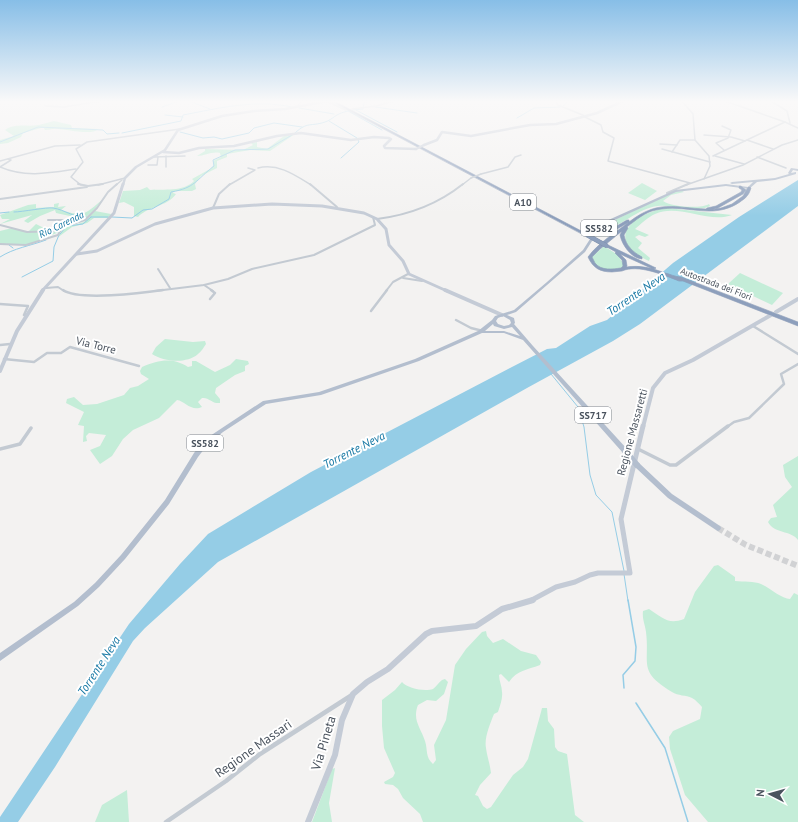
<svg xmlns="http://www.w3.org/2000/svg" width="798" height="822" font-family="'PT Sans',sans-serif">
	<style>
		.green { fill: #c4edd8 }
		.water { fill: #95cde6 }
		.lines { fill: none; stroke-linecap: round; stroke-linejoin: round }
		.stream-far1 { stroke: #95cde6; stroke-width: 1 }
		.stream { stroke: #95cde6; stroke-width: 1.5 }
		.primary-tunnel { stroke: #d1d2d4; stroke-width: 6; stroke-dasharray: 6 3; stroke-linecap: butt }
		.highway-casing { stroke: #788aa8; stroke-width: 0.5 }
		.street-far4 { stroke: #c3cad2; stroke-width: 1.5 }
		.street-far3 { stroke: #c3cad2; stroke-width: 2 }
		.street-far2 { stroke: #c3cad2; stroke-width: 2.5 }
		.street-far1 { stroke: #c3cad2; stroke-width: 3.5 }
		.street { stroke: #c3cad2; stroke-width: 4.5 }
		.secondary-far4 { stroke: #c4cbd6; stroke-width: 2.5 }
		.secondary-far3 { stroke: #c4cbd6; stroke-width: 3 }
		.secondary-far2 { stroke: #c4cbd6; stroke-width: 4 }
		.secondary-far1 { stroke: #c4cbd6; stroke-width: 5 }
		.secondary { stroke: #c4cbd6; stroke-width: 6 }
		.primary { fill: #b3bece; fill-rule: evenodd }
		.highway { fill: #8d9fbc; fill-rule: evenodd }
		.highway-bridge-casing { stroke: #788aa8; stroke-width: 4.5; stroke-linecap: butt }
		.street-bridge { stroke: #c3cad2; stroke-width: 1.5 }
		.secondary-bridge { stroke: #c4cbd6; stroke-width: 2.5 }
		.primary-bridge { stroke: #b3bece; stroke-width: 6 }
		.highway-bridge { stroke: #8d9fbc; stroke-width: 4 }
		.labels { text-anchor: middle; stroke-width: 4; stroke-linejoin: round; paint-order: stroke }
		.far-street-label { font-size: 9px; fill: #4a535e; stroke: #fff }
		.shield { fill: #fff; stroke: #80878e; stroke-width: 1 }
		.shield-label { font-size: 10px; font-weight: bold; fill: #4a535e }
		.far-water-label { font-size: 10px; font-style: italic; fill: #1778a4; stroke: #fff }
		.street-label { font-size: 11px; fill: #4a535e; stroke: #fff }
		.water-label { font-size: 12px; font-style: italic; fill: #1778a4; stroke: #fff }
		.near-street-label { font-size: 13px; fill: #4a535e; stroke: #fff }
	</style>
	<rect width="100%" height="100%" fill="#f3f2f1"/>
	<g class="green">
		<path d="M54,121L71,125L72,128L98,129C92,136 66,129 58,129C53,128 49,130 45,130L44,128H41L23,133L21,137L8,143L0,144V140L14,136L5,130C15,123 27,127 39,125C44,124 49,122 54,121Z"/>
		<path d="M295,134L270,151L250,150L227,154V157L217,161V168L201,176L195,184L196,189L192,191H174L173,193L176,194C167,207 148,206 138,217L134,216V207L124,202L119,203L123,191L140,190L147,187L150,190C164,189 183,192 194,181L192,179L210,169L214,165L213,161L221,157L220,153C212,151 205,156 197,156L205,151V149L243,150L253,145L251,143L257,142V147L267,149L284,136Z"/>
		<polygon points="642,183 657,191 645,200 628,193"/>
		<path d="M682,191L684,192L671,195L663,201C671,207 701,209 709,204L710,206C700,213 671,204 658,206C638,208 620,228 599,232L604,225L674,192Z"/>
		<path d="M102,200L95,209L84,219L56,213L55,210L40,216L28,223L24,221L32,215L0,224L10,219H2L0,215L28,205L36,204V208L54,207V204L59,203L58,207L66,206L61,210C84,217 84,215 102,200Z"/>
		<path d="M667,208L732,215C708,224 679,203 655,214C648,217 641,224 635,229L649,235L645,237L639,235L635,237L642,243L638,248L650,258L649,261C603,241 632,213 667,208Z"/>
		<polygon points="95,211 111,214 108,218 94,218 87,223 72,227 57,238 64,228 84,222"/>
		<polygon points="36,224 50,231 59,232 28,245 0,244 0,231 12,228 28,232"/>
		<path d="M604,246L618,255L624,265L621,268C607,270 599,272 591,258Z"/>
		<polygon points="740,273 783,293 772,305 728,284"/>
		<path d="M165,339L193,342L205,341L206,344C204,347 201,352 198,354C187,364 164,362 152,354L156,347Z"/>
		<path d="M236,359L248,361L249,364L245,366V371L235,375L216,388L215,393L220,399V403C212,404 209,397 202,398L198,402L202,407C191,412 185,401 177,400L159,418L133,430L123,439L112,456L100,464L90,450L100,446L106,435L89,433L86,436L87,441L83,442L84,426L78,425L84,412L66,403L67,399L74,397L83,405L97,404L124,395L130,388L138,386L149,379L141,374L140,371L142,367C159,360 172,357 188,367L192,366V361H196L215,372L230,365Z"/>
		<path d="M798,456V540C791,530 774,534 768,522L771,518L777,517L773,505L792,487L785,477L783,465Z"/>
		<path d="M718,565L735,577V581C744,582 754,581 761,584C770,588 782,599 790,599L794,593L798,595V822H708L685,795L670,749L669,737L673,731L700,719L702,707C699,704 696,700 692,698C686,695 678,696 672,692C637,671 650,664 646,632C645,624 642,619 643,611L649,609C663,618 668,625 684,619L695,592L714,566Z"/>
		<path d="M486,631L487,636L493,643L503,639L521,651L536,655L541,662L540,665C527,670 517,670 509,682L501,674L499,675C499,681 502,686 502,692C503,698 500,706 498,712L494,714C490,724 484,738 486,748C487,756 490,764 491,773L480,785L475,795L478,796L483,806L487,809L491,807L513,775L523,767L528,759L541,712L542,708H547L548,721L554,729L555,747L558,751L567,754L575,815L584,822H423L420,814L403,798L398,789L393,785L385,784L384,782L393,777L395,773L384,748L382,726V700L395,690L402,682C407,688 424,692 433,689C436,687 439,682 442,680L445,679L448,682L444,694L436,701L427,700L418,705C412,720 421,728 425,741C428,750 425,757 433,764L436,760L434,745L446,720L455,665L466,649L482,632Z"/>
		<polygon points="335,768 329,803 332,822 312,822 332,769"/>
		<polygon points="127,790 129,822 95,822 102,805"/>
	</g>
	<polygon class="water" points="798,180 798,206 640,324 613,341 527,388 218,562 145,628 133,641 55,767 18,822 0,822 0,817 129,624 180,564 208,534 311,472 510,368 547,349 556,348 590,326 607,320 673,263 739,217"/>
	<g class="lines">
		<g class="stream-far1">
			<polyline points="189,101 210,109"/>
			<polyline points="563,106 568,102"/>
			<polyline points="162,107 179,101"/>
			<polyline points="375,107 417,113"/>
			<polyline points="299,108 334,114"/>
			<polyline points="353,110 363,109 364,103 369,101"/>
			<polyline points="356,110 397,132"/>
			<polyline points="348,111 382,130"/>
			<polyline points="165,115 183,117"/>
			<polyline points="517,118 534,108 560,107"/>
			<polyline points="329,121 357,138"/>
			<polyline points="180,132 203,138 214,137 222,139 249,133 254,128 274,123 302,127"/>
			<path d="M122,133L181,121L183,115C220,108 255,99 292,107"/>
			<path d="M295,133C308,121 310,127 325,122C334,119 334,114 348,111"/>
			<polyline points="0,142 38,127 103,130 107,134 119,133"/>
			<polyline points="341,158 359,142 358,140"/>
			<path d="M14,212C22,212 47,207 53,208C66,210 71,217 86,217"/>
			<polyline points="0,213 9,212"/>
			<polyline points="91,217 108,217"/>
			<path d="M112,217L132,218L143,210L152,209L169,199L171,192C195,188 196,180 214,166L213,160L235,150L268,149L292,135"/>
			<polyline points="68,226 83,224 91,217"/>
			<polyline points="60,234 65,228"/>
			<polyline points="9,245 13,248"/>
			<path d="M0,257C14,248 30,246 46,240"/>
			<polyline points="22,277 53,261 54,247 59,235"/>
			<polyline points="551,374 578,407 584,427 590,475 596,495 612,512 624,571"/>
			<polyline points="624,574 628,601"/>
		</g>
		<g class="stream">
			<polyline points="624,688 623,675 635,661 636,647 628,600"/>
			<polyline points="636,703 665,748 688,822"/>
		</g>
		<polyline class="primary-tunnel" points="718,528 746,545 798,566"/>
		<g class="highway-casing">
			<g id="highway">
				<polygon points="331,101 334,101 589,235 586,236"/>
				<path d="M739,186H741L746,190L743,194L718,208L710,210L721,208L732,204L743,196L748,187H750L751,188C750,191 749,194 747,196C745,199 742,200 740,202C712,221 686,203 656,210C645,212 636,220 627,227L628,228L624,235C626,246 633,252 642,257V259C631,258 622,245 620,235L622,231L600,249L592,257C592,257 595,263 595,263C601,271 613,269 621,268L623,266L622,260L615,253L616,252L605,246L608,245L656,268L654,269H653L620,254L626,260L627,266L626,267C640,265 652,268 665,273C670,274 675,277 681,277L798,322V326L683,281H679C664,275 638,264 622,271C619,271 615,272 612,272C600,272 593,268 588,257C598,243 615,233 629,222L612,232L602,234H601V232L610,230L627,220H629V222C659,199 674,208 706,209L707,208L716,206L741,192L742,190L739,188Z"/>
			</g>
		</g>
		<g class="street-far4">
			<polyline points="476,101 495,101"/>
			<polyline points="555,101 558,105 585,116"/>
			<polyline points="682,101 693,114 695,140 709,156 710,166 704,179"/>
			<polyline points="725,101 785,122"/>
			<polyline points="771,101 787,111 790,123"/>
			<polyline points="310,104 328,102 346,110"/>
			<polyline points="45,106 64,107 101,101"/>
			<polyline points="299,107 298,105 302,101"/>
			<polyline points="352,109 376,106 394,101"/>
			<polyline points="585,117 601,125 603,132 614,138 608,161 690,183"/>
			<polyline points="722,126 731,130 728,138 716,143 724,150"/>
			<polyline points="704,135 731,137 745,141"/>
			<polyline points="747,140 773,149"/>
			<polyline points="660,144 677,145"/>
			<polyline points="662,149 710,162"/>
			<polyline points="672,152 680,140 695,140"/>
			<polyline points="166,156 166,167"/>
			<polyline points="713,156 785,122 798,128"/>
			<polyline points="715,156 744,164"/>
			<polyline points="154,157 185,156"/>
			<polyline points="757,157 786,168"/>
			<polyline points="0,161 55,146 80,145"/>
			<polyline points="148,165 157,165 158,157"/>
			<path d="M0,167C25,178 50,173 76,169"/>
			<polyline points="0,167 11,160 8,159"/>
			<path d="M258,168C278,163 295,175 311,185"/>
			<polyline points="481,174 508,167 515,157 521,155"/>
			<polyline points="81,185 71,177 83,162 76,149 87,142 180,129"/>
			<polyline points="98,185 125,178"/>
			<polyline points="116,185 122,180"/>
			<polyline points="229,185 255,170 248,168"/>
			<polyline points="462,185 471,178"/>
			<polyline points="686,185 743,165 782,145 798,140"/>
		</g>
		<g class="street-far3">
			<polyline points="78,184 88,186 103,184"/>
			<polyline points="310,184 337,207"/>
			<polyline points="667,193 688,184"/>
			<polyline points="0,199 87,187"/>
			<polyline points="213,208 219,194 230,184"/>
			<path d="M377,219C409,215 438,204 463,184"/>
			<polyline points="48,220 63,220 66,226"/>
			<polyline points="0,225 27,232 60,231 66,226 85,220 97,208 108,192 117,184"/>
			<polyline points="0,244 26,245 58,235 60,231"/>
			<polyline points="158,269 170,288"/>
			<polyline points="403,278 422,281"/>
			<polyline points="204,285 213,291"/>
			<polyline points="46,288 58,287 64,291"/>
			<polyline points="155,291 204,285 228,279 252,269 314,255 375,225 373,217"/>
			<polyline points="386,291 393,282 408,274"/>
		</g>
		<g class="street-far2">
			<path d="M63,290C78,301 143,293 163,290"/>
			<polyline points="210,299 215,293 211,290"/>
			<polyline points="0,304 28,306 24,315 26,315"/>
			<polyline points="371,311 387,290"/>
			<polyline points="456,320 471,328 483,331"/>
			<polyline points="753,326 798,354"/>
			<polyline points="0,345 10,344"/>
			<polyline points="4,359 34,362 47,353 61,353 70,347 139,366"/>
			<polyline points="727,427 734,422 749,418 784,384 781,374 798,364"/>
		</g>
		<g class="street-far1">
			<polyline points="0,449 20,444 31,428"/>
			<polyline points="638,449 670,465 676,465 728,426"/>
		</g>
		<polyline class="street" points="166,822 226,781 260,754 352,695"/>
		<g class="secondary-far4">
			<polyline points="424,145 437,140 442,132 471,136 530,125 556,124 597,113 623,101"/>
			<polyline points="163,152 179,153 199,148 234,146 277,136 301,133 351,140 374,137 389,138 391,139 384,146 385,148 416,149"/>
			<polyline points="123,185 125,178 136,167 165,150 178,130 222,116 254,111 285,109 317,103"/>
		</g>
		<g class="secondary-far3">
			<polyline points="77,254 97,251 155,224 213,208 272,204 322,206 364,213 377,219 386,229 389,245 403,261 409,274 447,291"/>
			<polyline points="42,291 114,213 123,184"/>
		</g>
		<g class="secondary-far2">
			<polyline points="445,290 502,315"/>
			<polyline points="776,312 798,299"/>
			<polyline points="0,371 17,331 43,290"/>
			<polyline points="643,427 653,388 665,373 693,360 771,315"/>
		</g>
		<polyline class="secondary-far1" points="530,601 556,587 575,582 590,575 598,573 630,573 621,519 643,426"/>
		<polyline class="secondary" points="308,822 335,755 342,720 353,694 367,682 388,669 426,634 432,631 476,626 502,609 533,600"/>
		<g class="primary">
			<path d="M791,168L798,169V171L793,170L791,173L796,172V174L775,180L757,182L749,189L726,186L676,192L606,224L601,227L585,252L516,312L507,315L514,318L515,323L514,324L533,346L627,449L628,451L627,453H623L523,340L504,333H482L419,361L321,395L266,404L223,432L208,444L198,457L169,504L125,559L99,587L78,606L0,661V653L74,602L95,583L121,555L165,500L194,453L204,440L219,430L263,401L319,392L415,359L478,331L492,320L495,316L514,310L547,282L583,250L599,225L604,222L675,190L726,184L748,187L753,182L732,184L730,183L732,182L775,178L789,174L788,173ZM503,316L510,320L511,323L509,325L504,326L498,324L496,321L498,318ZM493,324L494,326L504,329L512,327L520,336L504,331H485Z"/>
			<polygon points="635,463 639,463 672,494 720,526 721,528 720,530 718,531 716,530 668,498 635,467 634,465"/>
		</g>
		<use href="#highway" class="highway"/>
		<g class="highway-bridge-casing">
			<g id="highway-bridge">
				<polyline points="591,232 602,233"/>
				<polyline points="587,235 607,246"/>
			</g>
		</g>
		<polyline class="street-bridge" points="471,178 481,174"/>
		<g class="secondary-bridge">
			<polyline points="317,103 322,101"/>
			<polyline points="416,149 424,145"/>
		</g>
		<polyline class="primary-bridge" points="625,451 637,465"/>
		<use href="#highway-bridge" class="highway-bridge"/>
	</g>
	<linearGradient id="sky" x2="0" y2="1"><stop stop-color="#87bee7"/><stop offset="0.47" stop-color="#faf9f9"/><stop offset="1" stop-color="#faf9f9" stop-opacity="0"/></linearGradient>
	<rect width="798" height="216" fill="url(#sky)"/>
	<g class="labels">
		<g class="far-street-label">
			<text transform="translate(716 284) rotate(21)" y="3">Autostrada dei Fiori</text>
		</g>
		<g class="shield">
			<rect x="510" y="194" width="26" height="16" rx="3"/>
			<rect x="581" y="220" width="36" height="16" rx="3"/>
			<rect x="575" y="407" width="36" height="16" rx="3"/>
			<rect x="187" y="435" width="36" height="16" rx="3"/>
		</g>
		<g class="shield-label">
			<text x="523" y="206">A10</text>
			<text x="599" y="232">SS582</text>
			<text x="593" y="419">SS717</text>
			<text x="205" y="447">SS582</text>
		</g>
		<g class="far-water-label">
			<text transform="translate(61 224) rotate(-26)" y="4">Rio Carenda</text>
		</g>
		<g class="street-label">
			<text transform="translate(96 345) rotate(14)" y="4">Via Torre</text>
			<text transform="translate(632 432) rotate(-75)" y="4">Regione Massaretti</text>
		</g>
		<g class="water-label">
			<text transform="translate(636 294) rotate(-34)" y="4">Torrente Neva</text>
			<text transform="translate(354 450) rotate(-27)" y="4">Torrente Neva</text>
			<text transform="translate(99 666) rotate(-57)" y="4">Torrente Neva</text>
		</g>
		<g class="near-street-label">
			<text transform="translate(323 743) rotate(-73)" y="5">Via Pineta</text>
			<text transform="translate(253 748) rotate(-35)" y="5">Regione Massari</text>
		</g>
	</g>
	<g transform="translate(770 794) rotate(276)" stroke="#ffffff" stroke-width="3" paint-order="stroke">
	<path d="M0-3L7 15L0 10L-7 15Z" fill="#4a535e"/>
	<text y="-6" font-size="11" font-weight="bold" text-anchor="middle" fill="#4a535e">N</text>
	</g>
</svg>
